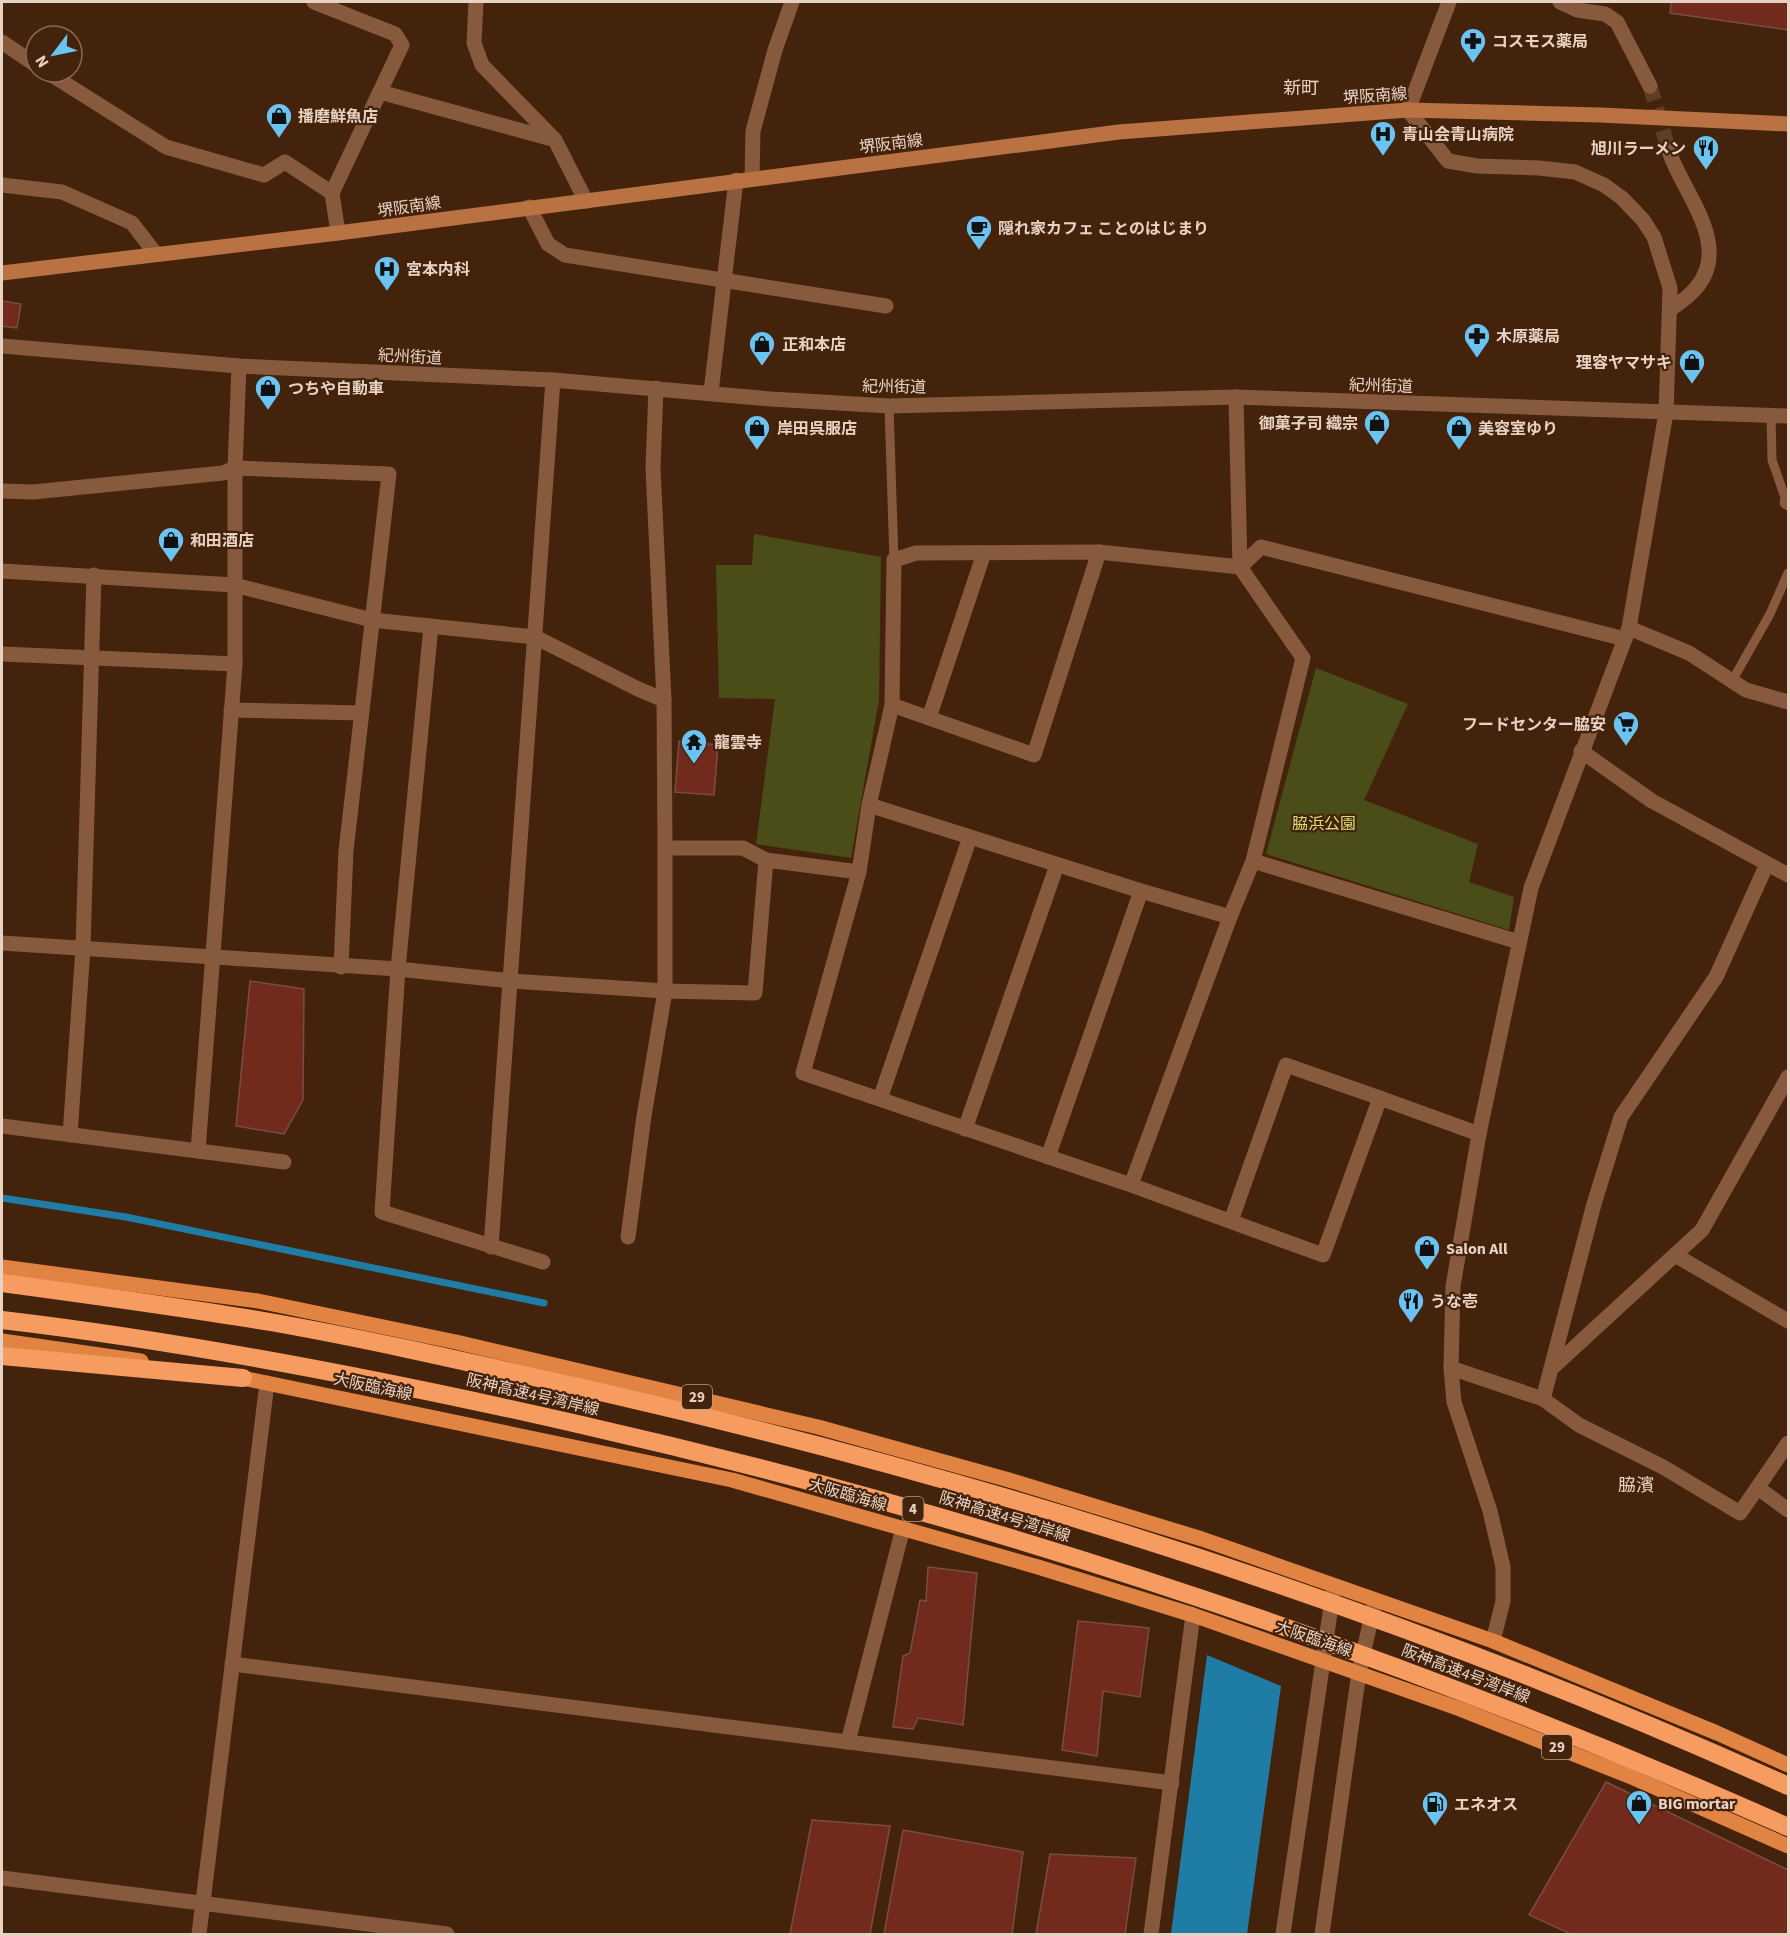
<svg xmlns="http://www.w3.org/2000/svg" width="1790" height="1936" font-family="'Source Sans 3','Noto Sans JP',sans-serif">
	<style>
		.green { fill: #4a4d17 }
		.water { fill: #1f7ca5 }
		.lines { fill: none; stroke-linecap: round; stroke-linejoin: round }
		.stream { stroke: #1f7ca5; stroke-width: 7 }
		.building { fill: #712a1c; stroke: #794d44; stroke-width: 1.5 }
		.minor-tunnel { stroke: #5d3d28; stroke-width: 15; stroke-dasharray: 15 8; stroke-linecap: butt }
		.service { stroke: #885a3d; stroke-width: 9 }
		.minor { stroke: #885a3d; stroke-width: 15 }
		.tertiary { stroke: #885a3d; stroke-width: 15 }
		.secondary { stroke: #ba7242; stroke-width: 15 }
		.primary { stroke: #e18443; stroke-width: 15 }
		.motorway { stroke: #f69c61; stroke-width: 18 }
		.labels { text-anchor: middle; stroke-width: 4.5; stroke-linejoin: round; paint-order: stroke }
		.shield { fill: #44230c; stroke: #b79e8d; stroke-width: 1.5 }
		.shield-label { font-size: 15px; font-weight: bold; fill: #e8d2c4 }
		.poi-label { font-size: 16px; font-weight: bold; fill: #e8d2c4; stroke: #44230c; text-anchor: start }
		.street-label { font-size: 16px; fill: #e8d2c4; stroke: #44230c }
		.park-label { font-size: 16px; fill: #d7e072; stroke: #44230c }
		.neighbourhood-label { font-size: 18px; fill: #e8d2c4; stroke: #44230c }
	</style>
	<rect width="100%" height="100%" fill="#44230c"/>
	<g class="green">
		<polygon points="754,534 881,557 879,700 851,858 756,844 775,699 719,698 716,565 752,565"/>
		<polygon points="1316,668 1408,704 1364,800 1478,844 1469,882 1514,897 1509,930 1266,854"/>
	</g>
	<polygon class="water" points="1207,1655 1281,1686 1247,1934 1171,1934"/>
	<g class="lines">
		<polyline class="stream" points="2,1198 126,1217 544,1303"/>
	</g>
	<g class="building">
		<polygon points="1671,2 1788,2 1788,30 1670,13"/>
		<polygon points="2,301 21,304 17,328 2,326"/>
		<polygon points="679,741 718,745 714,795 675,792"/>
		<polygon points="250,981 304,989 303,1100 284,1134 236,1126"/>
		<polygon points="928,1567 977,1573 963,1725 918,1718 913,1729 893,1727 903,1656 910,1653 920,1600 926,1601"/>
		<polygon points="1078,1621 1149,1628 1140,1697 1103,1691 1097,1756 1062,1750"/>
		<polygon points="1606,1782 1788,1870 1788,1934 1571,1934 1529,1915"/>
		<polygon points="812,1820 890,1826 870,1934 790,1934"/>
		<polygon points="903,1830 1023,1852 1012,1934 884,1934"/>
		<polygon points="1050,1854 1136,1858 1125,1934 1036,1934"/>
	</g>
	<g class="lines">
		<polyline class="minor-tunnel" points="1650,86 1669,151"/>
		<g class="service">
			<polyline points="889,406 894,560"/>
			<polyline points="1771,415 1772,460 1788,506"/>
			<polyline points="1732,681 1770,614 1788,573"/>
		</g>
		<g class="minor">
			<polyline points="314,2 395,34 402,45 332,193"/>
			<polyline points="476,2 474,43 482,65 555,140 586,201"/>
			<polyline points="1560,2 1577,10 1605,14 1617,22 1650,86"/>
			<polyline points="2,42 36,65"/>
			<polyline points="47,72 166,147 264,175 285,162 332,193 338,233"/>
			<polyline points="380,92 552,139"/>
			<path d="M1669,151C1682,192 1733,245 1696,288C1690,296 1679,303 1671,309"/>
			<polyline points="752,178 753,131 775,50 792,2"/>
			<polyline points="2,185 62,192 132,223 155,253"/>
			<polyline points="529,207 548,244 565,255 886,306"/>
			<polyline points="2,346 239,366 553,380 771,399 889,406 1236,397 1788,416"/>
			<polyline points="656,388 653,468 664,700 665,848 743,848 766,860"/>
			<polyline points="711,392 736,180"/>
			<polyline points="1236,397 1240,567"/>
			<polyline points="2,491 33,492 223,473 235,468 389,474 346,851 341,967"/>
			<polyline points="1787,502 1788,502"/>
			<polyline points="1240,567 1261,547 1625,639"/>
			<polyline points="2,571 234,585 372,620 535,637 638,689 664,700"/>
			<polyline points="431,626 398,969 382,1212 543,1262"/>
			<polyline points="1629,628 1689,653 1746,690 1788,702"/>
			<polyline points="2,654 235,664"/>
			<polyline points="892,705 1034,755 1099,552"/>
			<polyline points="231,710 361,713"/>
			<polyline points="929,718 984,553"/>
			<polyline points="1581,751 1652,801 1788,875"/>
			<polyline points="869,805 1141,891 1230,917"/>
			<polyline points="1253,861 1519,942"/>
			<polyline points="2,943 398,969 511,981 665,991 755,993 766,860 859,872"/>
			<polyline points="880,1099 970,837"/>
			<polyline points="2,1126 284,1162"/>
			<polyline points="965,1129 1057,865"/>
			<polyline points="70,1135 83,948 94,575"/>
			<polyline points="198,1151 235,664 235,468 239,366"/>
			<polyline points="1048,1157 1141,891"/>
			<polyline points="1131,1185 1230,917 1253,861 1303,658 1240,567 1099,552 916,553 894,560 892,705 869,805 859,872 803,1073 1131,1185 1323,1255 1380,1098 1479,1134"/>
			<polyline points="1231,1221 1286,1065 1380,1098"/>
			<polyline points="628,1237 644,1116 665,991 665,848"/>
			<polyline points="491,1247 553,380"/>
			<polyline points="1675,1255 1788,1321"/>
			<polyline points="1451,1368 1543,1399 1579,1425 1663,1467 1740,1513 1788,1443"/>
			<polyline points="1551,1369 1702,1230 1788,1077"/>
			<polyline points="1543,1399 1594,1204 1621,1117 1716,977 1767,864"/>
			<polyline points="1758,1488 1788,1510"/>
			<polyline points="232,1664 1172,1783"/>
			<polyline points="848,1742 903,1528"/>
			<polyline points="2,1878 447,1934"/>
			<polyline points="199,1934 267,1383"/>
			<polyline points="1151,1934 1193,1615"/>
		</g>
		<g class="tertiary">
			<polyline points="1449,2 1408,110 1448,161 1477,166 1539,168 1575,172 1604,185 1622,198 1643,220 1654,237 1670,288 1666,413 1629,628 1531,888 1479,1134 1453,1286 1451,1368 1454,1402 1490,1511 1503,1567 1503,1601 1493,1641"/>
			<polyline points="1283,1934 1334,1586"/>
			<polyline points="1322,1934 1359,1672 1374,1606"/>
		</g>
		<polyline class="secondary" points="2,273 338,233 1119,132 1408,110 1600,115 1788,124"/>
		<g class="primary">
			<polyline points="2,1267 258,1301 456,1342 818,1427 1009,1480 1202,1539 1493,1641 1717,1733 1788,1765"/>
			<polyline points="2,1341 141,1361"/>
			<polyline points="233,1376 732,1480 1038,1567 1193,1615 1460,1709 1629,1776 1788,1846"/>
		</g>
		<g class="motorway">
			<path d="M2,1283C91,1295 181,1307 270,1322C384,1342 497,1369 609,1394C1013,1487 1410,1615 1788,1786"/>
			<path d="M2,1320C197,1343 390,1381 582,1425C996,1519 1400,1654 1788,1827"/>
			<polyline points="2,1356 243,1378"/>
		</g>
	</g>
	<defs>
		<g id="pharmacy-pin" transform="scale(1.35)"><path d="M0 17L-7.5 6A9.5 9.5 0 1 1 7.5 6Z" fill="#6ac3f1" stroke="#44230c"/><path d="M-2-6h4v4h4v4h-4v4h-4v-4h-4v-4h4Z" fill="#111"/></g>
		<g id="shop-pin" transform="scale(1.35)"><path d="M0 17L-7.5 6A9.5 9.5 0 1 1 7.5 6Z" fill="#6ac3f1" stroke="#44230c"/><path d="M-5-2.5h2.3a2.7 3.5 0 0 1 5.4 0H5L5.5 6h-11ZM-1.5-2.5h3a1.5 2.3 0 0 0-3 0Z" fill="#111"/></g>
		<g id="hospital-pin" transform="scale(1.35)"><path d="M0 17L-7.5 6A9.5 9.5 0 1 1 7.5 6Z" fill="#6ac3f1" stroke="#44230c"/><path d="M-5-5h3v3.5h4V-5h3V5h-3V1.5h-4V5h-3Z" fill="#111"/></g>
		<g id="restaurant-pin" transform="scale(1.35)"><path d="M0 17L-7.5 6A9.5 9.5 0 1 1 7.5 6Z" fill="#6ac3f1" stroke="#44230c"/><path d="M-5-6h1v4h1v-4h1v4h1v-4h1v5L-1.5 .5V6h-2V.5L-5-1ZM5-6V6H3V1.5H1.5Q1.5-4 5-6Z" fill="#111"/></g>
		<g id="cafe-pin" transform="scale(1.35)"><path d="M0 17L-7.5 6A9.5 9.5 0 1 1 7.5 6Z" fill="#6ac3f1" stroke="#44230c"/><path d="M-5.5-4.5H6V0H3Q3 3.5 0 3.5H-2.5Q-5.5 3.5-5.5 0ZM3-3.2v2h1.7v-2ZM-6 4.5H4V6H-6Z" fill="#111"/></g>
		<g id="supermarket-pin" transform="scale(1.35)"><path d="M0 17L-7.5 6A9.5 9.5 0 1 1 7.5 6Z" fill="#6ac3f1" stroke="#44230c"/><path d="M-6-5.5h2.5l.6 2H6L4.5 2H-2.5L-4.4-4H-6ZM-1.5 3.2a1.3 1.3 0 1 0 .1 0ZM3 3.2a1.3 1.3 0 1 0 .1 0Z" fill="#111"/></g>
		<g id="temple-pin" transform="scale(1.35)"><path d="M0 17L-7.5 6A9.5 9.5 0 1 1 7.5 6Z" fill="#6ac3f1" stroke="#44230c"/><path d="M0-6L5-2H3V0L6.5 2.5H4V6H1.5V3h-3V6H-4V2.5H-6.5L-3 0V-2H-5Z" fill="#111"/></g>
		<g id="fuel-pin" transform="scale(1.35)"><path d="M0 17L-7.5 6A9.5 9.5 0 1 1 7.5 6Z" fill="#6ac3f1" stroke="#44230c"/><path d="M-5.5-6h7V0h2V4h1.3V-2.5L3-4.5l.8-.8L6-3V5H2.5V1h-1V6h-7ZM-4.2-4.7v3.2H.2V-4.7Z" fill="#111"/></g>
	</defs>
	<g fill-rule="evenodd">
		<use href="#pharmacy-pin" x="1473" y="41"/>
		<use href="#shop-pin" x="279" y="116"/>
		<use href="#hospital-pin" x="1383" y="134"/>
		<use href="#restaurant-pin" x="1706" y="148"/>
		<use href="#cafe-pin" x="979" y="228"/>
		<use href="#hospital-pin" x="387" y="269"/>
		<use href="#pharmacy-pin" x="1477" y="336"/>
		<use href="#shop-pin" x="762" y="344"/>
		<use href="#shop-pin" x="1692" y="362"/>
		<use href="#shop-pin" x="268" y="388"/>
		<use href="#shop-pin" x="1377" y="423"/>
		<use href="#shop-pin" x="757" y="428"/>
		<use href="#shop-pin" x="1459" y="428"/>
		<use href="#shop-pin" x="171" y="540"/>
		<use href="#supermarket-pin" x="1626" y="724"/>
		<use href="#temple-pin" x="694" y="742"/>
		<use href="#shop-pin" x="1427" y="1248"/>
		<use href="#restaurant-pin" x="1411" y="1301"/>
		<use href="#shop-pin" x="1639" y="1803"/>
		<use href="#fuel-pin" x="1435" y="1804"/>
	</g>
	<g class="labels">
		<g class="shield">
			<rect x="682" y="1385" width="30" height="24" rx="4.5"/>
			<rect x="902.5" y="1497" width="21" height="24" rx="4.5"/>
			<rect x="1542" y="1735" width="30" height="24" rx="4.5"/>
		</g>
		<g class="shield-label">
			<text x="697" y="1402">29</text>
			<text x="913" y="1514">4</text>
			<text x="1557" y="1752">29</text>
		</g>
		<g class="poi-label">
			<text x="1492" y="47">コスモス薬局</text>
			<text x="298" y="122">播磨鮮魚店</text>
			<text x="1402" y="140">青山会青山病院</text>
			<text x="1686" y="154" text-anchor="end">旭川ラーメン</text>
			<text x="998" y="234">隠れ家カフェ ことのはじまり</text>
			<text x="406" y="275">宮本内科</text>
			<text x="1496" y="342">木原薬局</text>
			<text x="782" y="350">正和本店</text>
			<text x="1672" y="368" text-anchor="end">理容ヤマサキ</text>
			<text x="288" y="394">つちや自動車</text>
			<text x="1358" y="429" text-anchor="end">御菓子司 織宗</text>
			<text x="777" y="434">岸田呉服店</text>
			<text x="1478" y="434">美容室ゆり</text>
			<text x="190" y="546">和田酒店</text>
			<text x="1606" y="730" text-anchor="end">フードセンター脇安</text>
			<text x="714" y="748">龍雲寺</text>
			<text x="1446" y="1254">Salon All</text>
			<text x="1430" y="1307">うな壱</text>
			<text x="1658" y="1809">BIG mortar</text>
			<text x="1454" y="1810">エネオス</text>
		</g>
		<g class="street-label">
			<text transform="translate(1375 95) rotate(-4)" y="6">堺阪南線</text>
			<text transform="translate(891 143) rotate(-7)" y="6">堺阪南線</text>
			<text transform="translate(409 206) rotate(-8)" y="6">堺阪南線</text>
			<text transform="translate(410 356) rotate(3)" y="6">紀州街道</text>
			<text transform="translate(1381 385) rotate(2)" y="6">紀州街道</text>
			<text transform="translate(894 386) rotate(1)" y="6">紀州街道</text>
			<text transform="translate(373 1386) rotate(12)" y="6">大阪臨海線</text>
			<text transform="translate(533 1394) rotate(13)" y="6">阪神高速4号湾岸線</text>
			<text transform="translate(848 1494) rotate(16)" y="6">大阪臨海線</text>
			<text transform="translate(1005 1516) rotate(17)" y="6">阪神高速4号湾岸線</text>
			<text transform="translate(1314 1638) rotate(19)" y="6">大阪臨海線</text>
			<text transform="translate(1466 1673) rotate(21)" y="6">阪神高速4号湾岸線</text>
		</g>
		<g class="park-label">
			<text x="1324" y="829">脇浜公園</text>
		</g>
		<g class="neighbourhood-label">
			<text x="1301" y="94">新町</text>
			<text x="1636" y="1491">脇濱</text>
		</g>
	</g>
	<rect width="1790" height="1936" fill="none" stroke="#e8d2c4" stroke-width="6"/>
	<g transform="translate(54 54) rotate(238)"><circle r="28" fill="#44230c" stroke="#866956" stroke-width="1.5"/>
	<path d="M0-4.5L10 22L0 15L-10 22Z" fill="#6ac3f1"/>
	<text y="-9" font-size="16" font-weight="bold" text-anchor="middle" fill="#e8d2c4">N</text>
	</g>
</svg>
